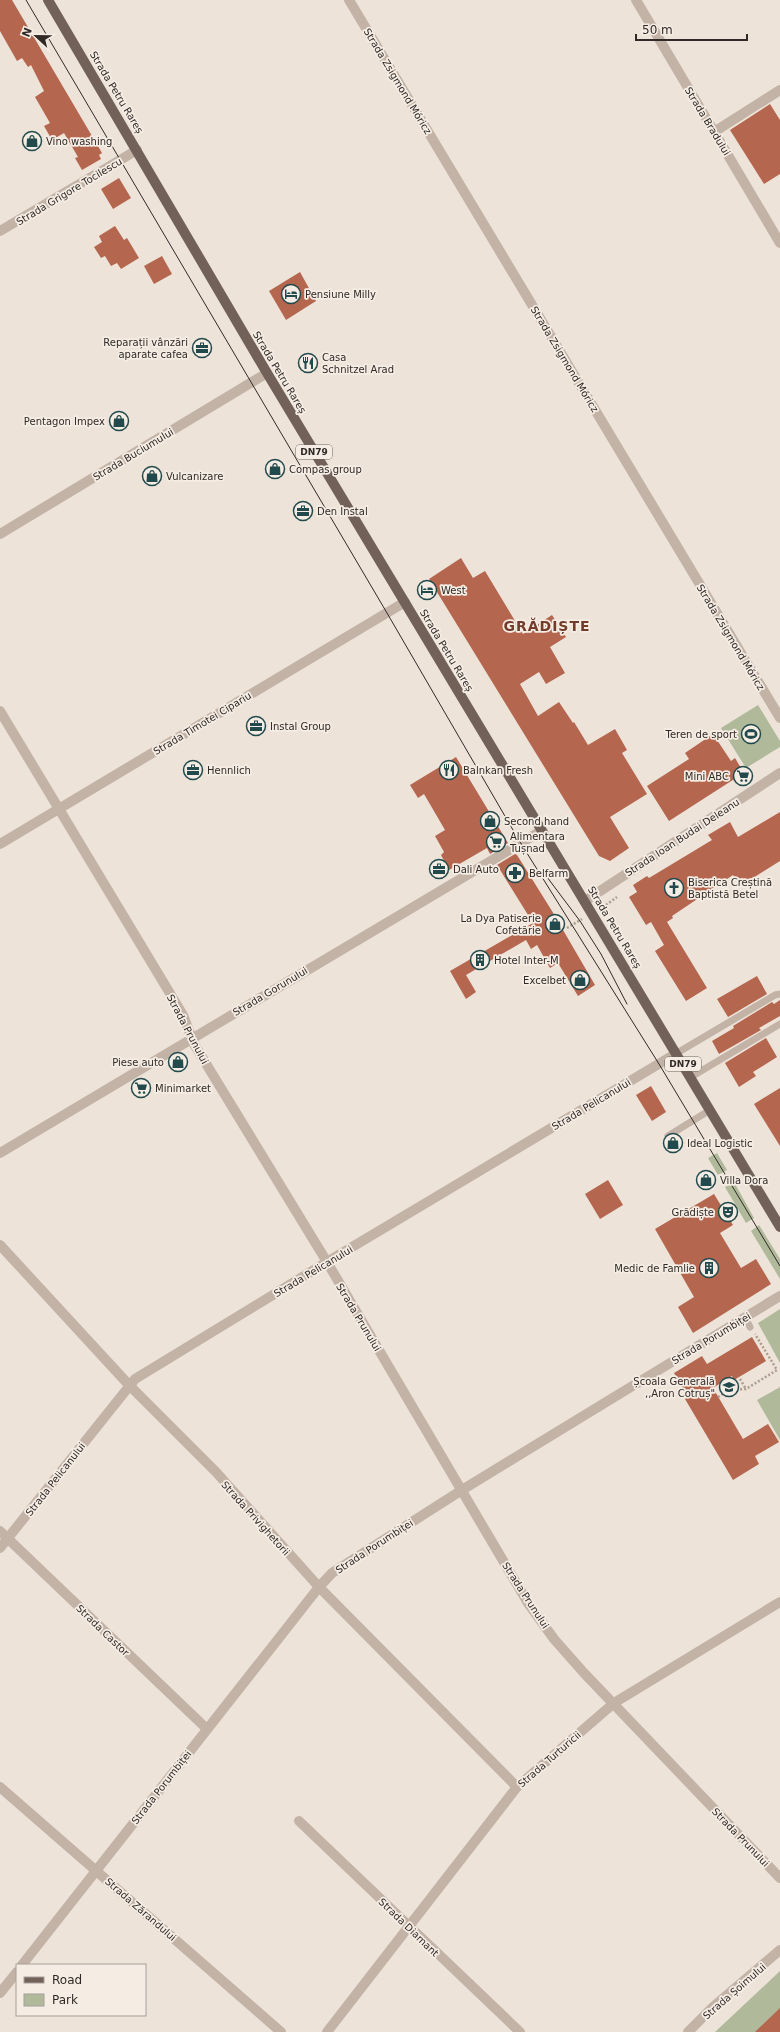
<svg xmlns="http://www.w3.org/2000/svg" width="780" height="2032" font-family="'DejaVu Sans',sans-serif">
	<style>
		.green { fill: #b0ba9b }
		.building { fill: #b5664f }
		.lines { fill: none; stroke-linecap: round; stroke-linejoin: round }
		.path { stroke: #ae9d91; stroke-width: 2.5; stroke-dasharray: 2 2; stroke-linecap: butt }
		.service { stroke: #c3b3a7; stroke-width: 7 }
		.minor { stroke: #c3b3a7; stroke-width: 10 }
		.tertiary { stroke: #c3b3a7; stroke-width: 10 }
		.primary { stroke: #716159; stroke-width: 10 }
		.tram { stroke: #312926; stroke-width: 1 }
		.labels { text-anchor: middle; stroke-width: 3.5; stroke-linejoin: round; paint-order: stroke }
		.shield { fill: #f5ede4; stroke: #6c645f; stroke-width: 1 }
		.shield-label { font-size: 9px; font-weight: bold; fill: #312926 }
		.street-label { font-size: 10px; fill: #312926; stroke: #f5ede4 }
		.poi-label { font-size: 10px; fill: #312926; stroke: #f5ede4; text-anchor: start }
		.district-label { font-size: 14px; font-weight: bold; letter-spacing: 1px; fill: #743b2a; stroke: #f5ede4 }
	</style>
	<rect width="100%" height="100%" fill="#ede3d9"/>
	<g class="green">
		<polygon points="758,705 780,741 780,747 746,768 721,728"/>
		<polygon points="717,1153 727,1170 718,1175 708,1158"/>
		<polygon points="734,1182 754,1218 746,1223 725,1187"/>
		<polygon points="759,1225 780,1259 780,1279 751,1231"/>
		<polygon points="780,1309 780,1363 758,1323"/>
		<polygon points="780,1387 780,1440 757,1400"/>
		<polygon points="780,1971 780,2032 715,2032"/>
	</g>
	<g class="building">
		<polygon points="0,0 12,0 102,153 99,155 101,159 82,170 75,158 78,157 64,133 52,140 44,126 50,123 35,97 44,91 31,65 28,67 22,58 17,61 0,31"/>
		<polygon points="770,104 780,120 780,174 764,184 730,130"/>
		<polygon points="119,178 131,198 113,209 101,189"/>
		<polygon points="115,226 124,240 127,238 139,258 121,269 117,263 111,266 105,256 101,258 94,247 102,242 99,236"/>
		<polygon points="162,256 172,274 154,284 144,266"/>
		<polygon points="300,272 316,301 286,320 269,291"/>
		<polygon points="461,558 473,578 485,571 523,634 552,615 566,637 550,647 565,673 546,684 539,672 520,684 538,716 559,702 573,723 574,722 588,745 615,729 627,750 622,753 647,794 610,817 629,848 610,861 599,856 429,579"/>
		<polygon points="713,734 731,761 735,758 741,768 735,771 739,776 669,821 647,786 689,759 685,753"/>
		<polygon points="456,757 508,843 490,854 487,848 449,870 441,855 444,852 435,836 445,830 424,794 418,798 410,785"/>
		<polygon points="780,812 780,861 740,886 733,875 672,916 673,918 667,922 707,988 686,1001 655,951 664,945 651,922 646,925 629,897 637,892 633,885 647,876 649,878 712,840 708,835 730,822 738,837"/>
		<polygon points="515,854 517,855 552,911 595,985 578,996 558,963 550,968 537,945 531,949 526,940 466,975 476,992 466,999 450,971 533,923 497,865"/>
		<polygon points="757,976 767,994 728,1017 717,999"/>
		<polygon points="780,1000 780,1016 759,1028 761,1030 719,1054 712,1041 734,1028 733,1026 772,1002 774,1004"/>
		<polygon points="766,1038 777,1057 753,1072 756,1076 739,1087 725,1063"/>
		<polygon points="651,1086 666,1112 652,1121 636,1095"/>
		<polygon points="780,1088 780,1146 754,1104"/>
		<polygon points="608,1180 623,1205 600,1219 585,1194"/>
		<polygon points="714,1194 733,1225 720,1233 741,1268 756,1259 771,1284 693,1333 678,1307 694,1297 655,1229"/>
		<polygon points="752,1337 766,1361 734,1380 732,1376 713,1388 743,1439 768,1424 779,1442 755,1456 759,1464 733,1480 685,1399 688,1397 674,1373 702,1356 707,1364"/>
		<polygon points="780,2008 780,2032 755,2032"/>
	</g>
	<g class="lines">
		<g class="path">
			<polyline points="606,905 617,897"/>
			<polyline points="567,928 582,919"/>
			<polyline points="740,1379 746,1389"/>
			<polyline points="718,1397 730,1390 746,1389 777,1370 755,1334"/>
		</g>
		<g class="service">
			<polyline points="677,1053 775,995 780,994"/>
			<polyline points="691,1077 780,1024"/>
			<polyline points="668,1136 710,1110"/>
			<polyline points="745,1317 750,1327"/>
		</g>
		<g class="minor">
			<polyline points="349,0 780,718"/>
			<polyline points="636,0 780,243"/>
			<polyline points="714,132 780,90"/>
			<polyline points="0,231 137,150"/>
			<polyline points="0,534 267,373"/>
			<polyline points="0,711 183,1015 194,1044 327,1262 528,1603 554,1639 584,1673 780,1878"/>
			<polyline points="0,844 405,602"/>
			<polyline points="0,1245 129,1385 216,1472 319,1587 517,1787"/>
			<polyline points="0,1531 207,1729"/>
			<polyline points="0,1548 135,1379 327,1262 677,1053"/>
			<polyline points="0,1787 281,2032"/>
			<polyline points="299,1821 520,2032"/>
			<polyline points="22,1965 319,1587 332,1573 462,1490 780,1296"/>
			<polyline points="0,1993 17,1972"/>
			<polyline points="327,2032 517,1787 614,1703 780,1602"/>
		</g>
		<g class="tertiary">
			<polyline points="585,901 780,773"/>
			<polyline points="0,1153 541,831"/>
			<polyline points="688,2032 713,2007 780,1950"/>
		</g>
		<polyline class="primary" points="48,0 267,373 780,1227"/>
		<g class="tram">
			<polyline points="26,0 387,613 520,842 659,1064 780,1266"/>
			<polyline points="547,877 580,921 601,954 627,1004"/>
		</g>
	</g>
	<defs>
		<g id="shop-ring" transform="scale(1)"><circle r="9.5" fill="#f5ede4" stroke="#224a4c" stroke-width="1.5"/><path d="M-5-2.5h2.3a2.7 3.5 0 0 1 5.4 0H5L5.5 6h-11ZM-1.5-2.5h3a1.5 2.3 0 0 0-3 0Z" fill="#224a4c"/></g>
		<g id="hotel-ring" transform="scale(1)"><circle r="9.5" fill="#f5ede4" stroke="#224a4c" stroke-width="1.5"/><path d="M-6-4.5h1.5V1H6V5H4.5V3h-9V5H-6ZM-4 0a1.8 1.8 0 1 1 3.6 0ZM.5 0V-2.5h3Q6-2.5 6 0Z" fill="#224a4c"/></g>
		<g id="office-ring" transform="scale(1)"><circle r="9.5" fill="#f5ede4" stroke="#224a4c" stroke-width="1.5"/><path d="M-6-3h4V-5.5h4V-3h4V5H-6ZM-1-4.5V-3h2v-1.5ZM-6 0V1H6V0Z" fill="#224a4c"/></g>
		<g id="restaurant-ring" transform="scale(1)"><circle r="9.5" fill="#f5ede4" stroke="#224a4c" stroke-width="1.5"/><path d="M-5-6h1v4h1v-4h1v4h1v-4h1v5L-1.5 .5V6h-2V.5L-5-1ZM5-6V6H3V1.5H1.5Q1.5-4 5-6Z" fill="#224a4c"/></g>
		<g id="stadium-ring" transform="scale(1)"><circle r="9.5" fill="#f5ede4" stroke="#224a4c" stroke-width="1.5"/><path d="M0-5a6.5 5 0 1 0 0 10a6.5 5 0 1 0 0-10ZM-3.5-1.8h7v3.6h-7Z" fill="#224a4c"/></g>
		<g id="supermarket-ring" transform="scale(1)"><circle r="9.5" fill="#f5ede4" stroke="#224a4c" stroke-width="1.5"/><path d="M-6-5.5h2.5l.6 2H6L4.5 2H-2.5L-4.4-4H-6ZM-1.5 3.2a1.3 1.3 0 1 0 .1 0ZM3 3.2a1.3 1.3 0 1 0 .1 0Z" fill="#224a4c"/></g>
		<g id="pharmacy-ring" transform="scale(1)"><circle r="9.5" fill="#f5ede4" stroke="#224a4c" stroke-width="1.5"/><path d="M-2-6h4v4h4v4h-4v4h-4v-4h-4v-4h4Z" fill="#224a4c"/></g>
		<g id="church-ring" transform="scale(1)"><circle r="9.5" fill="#f5ede4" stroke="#224a4c" stroke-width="1.5"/><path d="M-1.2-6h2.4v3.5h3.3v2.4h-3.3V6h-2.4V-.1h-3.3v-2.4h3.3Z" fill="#224a4c"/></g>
		<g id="building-ring" transform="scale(1)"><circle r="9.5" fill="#f5ede4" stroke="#224a4c" stroke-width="1.5"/><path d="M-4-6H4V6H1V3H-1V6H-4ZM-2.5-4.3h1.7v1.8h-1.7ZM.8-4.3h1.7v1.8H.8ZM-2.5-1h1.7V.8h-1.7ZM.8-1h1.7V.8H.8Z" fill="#224a4c"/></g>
		<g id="theatre-ring" transform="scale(1)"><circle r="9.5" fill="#f5ede4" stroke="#224a4c" stroke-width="1.5"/><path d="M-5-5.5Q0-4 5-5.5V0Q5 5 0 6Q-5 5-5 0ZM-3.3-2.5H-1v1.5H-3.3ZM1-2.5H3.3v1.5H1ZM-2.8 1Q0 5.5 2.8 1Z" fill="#224a4c"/></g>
		<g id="school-ring" transform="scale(1)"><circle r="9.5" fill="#f5ede4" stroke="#224a4c" stroke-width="1.5"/><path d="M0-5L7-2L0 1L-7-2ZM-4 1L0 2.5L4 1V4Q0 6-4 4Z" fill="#224a4c"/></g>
	</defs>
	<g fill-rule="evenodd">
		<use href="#shop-ring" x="32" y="141"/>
		<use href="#hotel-ring" x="291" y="294"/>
		<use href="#office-ring" x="202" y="348"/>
		<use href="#restaurant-ring" x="308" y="363"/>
		<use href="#shop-ring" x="119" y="421"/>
		<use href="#shop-ring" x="275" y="469"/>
		<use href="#shop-ring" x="152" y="476"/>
		<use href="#office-ring" x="303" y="511"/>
		<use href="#hotel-ring" x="427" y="590"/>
		<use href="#office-ring" x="256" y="726"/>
		<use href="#stadium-ring" x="751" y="734"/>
		<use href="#office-ring" x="193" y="770"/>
		<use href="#restaurant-ring" x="449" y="770"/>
		<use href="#supermarket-ring" x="743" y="776"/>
		<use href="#shop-ring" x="490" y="821"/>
		<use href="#supermarket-ring" x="496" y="842"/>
		<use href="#office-ring" x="439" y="869"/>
		<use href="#pharmacy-ring" x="515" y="873"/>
		<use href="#church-ring" x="674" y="888"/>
		<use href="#shop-ring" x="555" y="924"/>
		<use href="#building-ring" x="480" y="960"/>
		<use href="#shop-ring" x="580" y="980"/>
		<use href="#shop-ring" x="178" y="1062"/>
		<use href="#supermarket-ring" x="141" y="1088"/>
		<use href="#shop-ring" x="673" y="1143"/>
		<use href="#shop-ring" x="706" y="1180"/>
		<use href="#theatre-ring" x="728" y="1212"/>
		<use href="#building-ring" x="709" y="1268"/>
		<use href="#school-ring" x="729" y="1387"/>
	</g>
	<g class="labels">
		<g class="shield">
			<rect x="296" y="445" width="36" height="14" rx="3"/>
			<rect x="665" y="1057" width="36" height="14" rx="3"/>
		</g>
		<g class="shield-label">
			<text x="314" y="455">DN79</text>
			<text x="683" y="1067">DN79</text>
		</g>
		<g class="street-label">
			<text transform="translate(398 81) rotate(59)" y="4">Strada Zsigmond Móricz</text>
			<text transform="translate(117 92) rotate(59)" y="4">Strada Petru Rareș</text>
			<text transform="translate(708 121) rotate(59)" y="4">Strada Bradului</text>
			<text transform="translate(69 191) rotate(-31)" y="4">Strada Grigore Tocilescu</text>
			<text transform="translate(565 359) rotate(59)" y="4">Strada Zsigmond Móricz</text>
			<text transform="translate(280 372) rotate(59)" y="4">Strada Petru Rareș</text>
			<text transform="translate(133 454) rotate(-31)" y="4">Strada Buciumului</text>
			<text transform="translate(731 637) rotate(59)" y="4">Strada Zsigmond Móricz</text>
			<text transform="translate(447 650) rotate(59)" y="4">Strada Petru Rareș</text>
			<text transform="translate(202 723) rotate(-31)" y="4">Strada Timotei Cipariu</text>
			<text transform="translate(682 837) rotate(-33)" y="4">Strada Ioan Budai Deleanu</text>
			<text transform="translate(615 927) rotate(59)" y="4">Strada Petru Rareș</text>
			<text transform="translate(270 991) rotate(-31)" y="4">Strada Gorunului</text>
			<text transform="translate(188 1029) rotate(62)" y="4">Strada Prunului</text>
			<text transform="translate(591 1104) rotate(-31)" y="4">Strada Pelicanului</text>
			<text transform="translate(313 1271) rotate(-31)" y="4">Strada Pelicanului</text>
			<text transform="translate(359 1317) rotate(59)" y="4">Strada Prunului</text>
			<text transform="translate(711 1338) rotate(-31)" y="4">Strada Porumbiței</text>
			<text transform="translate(55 1479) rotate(-52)" y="4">Strada Pelicanului</text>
			<text transform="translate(256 1518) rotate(48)" y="4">Strada Privighetorii</text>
			<text transform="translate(374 1546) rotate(-33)" y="4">Strada Porumbiței</text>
			<text transform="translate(526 1595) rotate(57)" y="4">Strada Prunului</text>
			<text transform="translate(103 1630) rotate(44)" y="4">Strada Castor</text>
			<text transform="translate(549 1759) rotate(-41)" y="4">Strada Turturicii</text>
			<text transform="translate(161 1787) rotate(-52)" y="4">Strada Porumbiței</text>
			<text transform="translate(741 1837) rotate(46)" y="4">Strada Prunului</text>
			<text transform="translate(141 1909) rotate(41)" y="4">Strada Zărandului</text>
			<text transform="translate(409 1927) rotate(44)" y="4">Strada Diamant</text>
			<text transform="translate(734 1991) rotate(-41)" y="4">Strada Șoimului</text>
		</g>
		<g class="poi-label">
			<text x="46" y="145">Vino washing</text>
			<text x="305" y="298">Pensiune Milly</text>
			<text x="188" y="346" text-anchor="end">Reparații vânzări<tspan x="188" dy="12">aparate cafea</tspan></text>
			<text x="322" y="361">Casa<tspan x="322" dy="12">Schnitzel Arad</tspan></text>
			<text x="105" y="425" text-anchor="end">Pentagon Impex</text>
			<text x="289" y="473">Compas group</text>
			<text x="166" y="480">Vulcanizare</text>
			<text x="317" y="515">Den Instal</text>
			<text x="441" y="594">West</text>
			<text x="270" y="730">Instal Group</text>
			<text x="737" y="738" text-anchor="end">Teren de sport</text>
			<text x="207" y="774">Hennlich</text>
			<text x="463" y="774">Balnkan Fresh</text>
			<text x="729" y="780" text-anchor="end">Mini ABC</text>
			<text x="504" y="825">Second hand</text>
			<text x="510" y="840">Alimentara<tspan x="510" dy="12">Tușnad</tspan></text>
			<text x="453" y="873">Dali Auto</text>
			<text x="529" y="877">Belfarm</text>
			<text x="688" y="886">Biserica Creștină<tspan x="688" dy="12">Baptistă Betel</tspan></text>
			<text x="541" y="922" text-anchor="end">La Dya Patiserie<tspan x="541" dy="12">Cofetărie</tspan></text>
			<text x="494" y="964">Hotel Inter-M</text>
			<text x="566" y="984" text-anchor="end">Excelbet</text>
			<text x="164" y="1066" text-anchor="end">Piese auto</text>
			<text x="155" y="1092">Minimarket</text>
			<text x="687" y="1147">Ideal Logistic</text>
			<text x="720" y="1184">Villa Dora</text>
			<text x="714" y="1216" text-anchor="end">Grădiște</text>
			<text x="695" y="1272" text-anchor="end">Medic de Famlie</text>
			<text x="715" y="1385" text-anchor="end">Școala Generală<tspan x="715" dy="12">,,Aron Cotruș"</tspan></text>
		</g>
		<g class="district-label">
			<text x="547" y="631">GRĂDIȘTE</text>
		</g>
	</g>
	<rect x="16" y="1964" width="130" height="52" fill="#f5ede4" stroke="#a79f98"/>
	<rect x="24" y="1977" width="20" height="6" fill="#716159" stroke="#a79f98"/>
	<text x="52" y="1984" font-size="12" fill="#312926">Road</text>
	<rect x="24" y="1994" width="20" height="12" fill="#b0ba9b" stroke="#a79f98"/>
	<text x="52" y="2004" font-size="12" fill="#312926">Park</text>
	<g transform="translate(36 36) rotate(292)" stroke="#f5ede4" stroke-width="3" paint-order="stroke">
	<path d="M0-3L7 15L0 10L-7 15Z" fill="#312926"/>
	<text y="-6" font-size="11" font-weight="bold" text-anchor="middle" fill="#312926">N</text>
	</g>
	<path d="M636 34v6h111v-6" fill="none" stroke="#312926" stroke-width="2"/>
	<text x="642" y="34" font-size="12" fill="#312926" stroke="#f5ede4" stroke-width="3" paint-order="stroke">50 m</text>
</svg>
